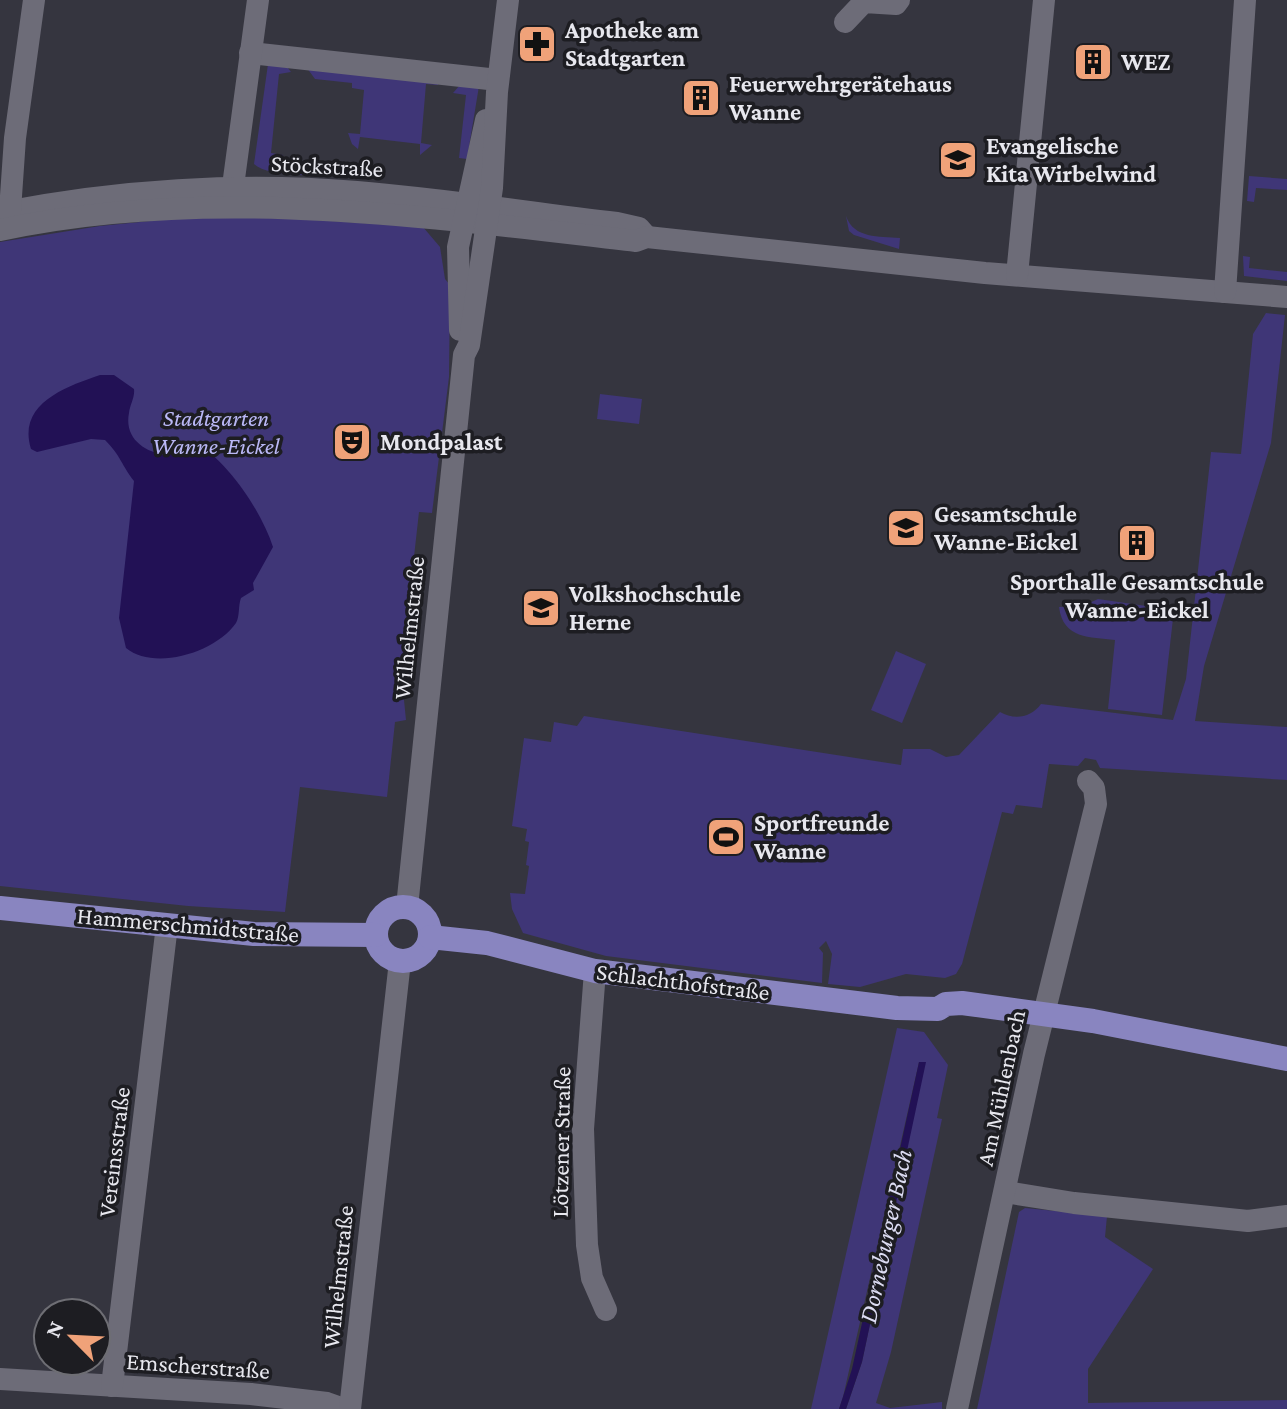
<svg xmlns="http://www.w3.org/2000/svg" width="1287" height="1409" font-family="'Crimson Pro',serif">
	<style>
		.green { fill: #3f3677 }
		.water { fill: #215 }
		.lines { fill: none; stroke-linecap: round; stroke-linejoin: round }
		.minor { stroke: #6d6c78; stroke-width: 22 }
		.major { stroke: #8985c0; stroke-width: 24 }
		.labels { text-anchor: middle; stroke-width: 7; stroke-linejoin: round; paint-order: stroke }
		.poi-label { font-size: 24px; font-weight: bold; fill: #e7e7ee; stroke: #1d1d22; text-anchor: start }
		.street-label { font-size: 24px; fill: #e7e7ee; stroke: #1d1d22 }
		.park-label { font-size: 24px; font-style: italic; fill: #bab8f6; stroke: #1d1d22 }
		.water-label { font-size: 26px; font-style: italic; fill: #dcdcf2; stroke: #1d1d22 }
	</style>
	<rect width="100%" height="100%" fill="#35353f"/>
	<g class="green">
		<path d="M268,64L288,68L291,72L279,74L271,153L283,155L282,168L354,176C330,174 269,179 254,164Z"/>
		<polygon points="307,68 439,76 438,85 426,84 421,143 432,145 420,155 420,144 360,137 358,149 352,144 348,133 360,134 364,90 352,88 352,83 315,79"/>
		<polygon points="460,85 479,86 467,159 459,158 466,95 453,93"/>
		<polygon points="1249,176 1287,179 1287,190 1256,188 1254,202 1247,201"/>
		<polygon points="221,214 423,227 440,247 445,279 450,285 449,377 432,513 419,512 403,655 413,658 404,700 406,720 395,722 387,797 300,787 285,912 188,906 0,886 0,242 100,226"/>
		<path d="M846,216C854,239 879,236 900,238L899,249L854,235L849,231Z"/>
		<polygon points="1243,256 1250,257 1249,268 1287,272 1287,281 1244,276"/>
		<path d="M1266,313L1285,315L1271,443L1204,666L1195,721L1287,727V780L1100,768L1096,760L1085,758L1078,766L1049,764L1042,808L1016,805L1013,814L1002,812L962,964L956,974L945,978L906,974L860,987L828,984L832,954L826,941L819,948L823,953L822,983L606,956L523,933L512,909L510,893L525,894L529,866L526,865L529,842L525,841L527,829L512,826L524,738L551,742L554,722L577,726L584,716L901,765L903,749H930L946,757L959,755L1000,712C1014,720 1031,718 1041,704L1173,720L1186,679L1211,452L1241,454L1253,334Z"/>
		<polygon points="600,394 642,399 639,424 597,419"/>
		<path d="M1098,599L1174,610L1162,715L1108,709L1115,640C1090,637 1063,639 1059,607L1083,606Z"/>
		<polygon points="896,651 926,664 902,723 871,710"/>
		<polygon points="897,1028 924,1032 948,1065 937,1118 942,1119 891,1352 876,1403 890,1408 942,1402 942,1409 846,1409 862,1362 925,1062 919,1062 843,1397 839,1409 811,1409"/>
		<polygon points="1025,1208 1107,1216 1105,1237 1153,1269 1088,1369 1088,1403 1287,1400 1287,1409 977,1409 1019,1212"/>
	</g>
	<g class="water">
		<path d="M100,375H114L134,389C135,398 130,404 129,413C124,438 144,452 166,455L181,444L194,441C228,462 261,510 273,547L253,583L254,590L241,598C238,606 240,616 236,623C215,653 154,671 126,648L119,618L134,481C122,466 121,456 105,440L91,439L37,452L31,449C17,404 65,387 100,375Z"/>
		<polygon points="919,1062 926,1062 862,1362 846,1409 839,1409 852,1369"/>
	</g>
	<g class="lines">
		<g class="minor">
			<polyline points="845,22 864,2 896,4 899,0"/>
			<polyline points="250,53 498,80"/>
			<polyline points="231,201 258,0"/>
			<path d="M0,213C116,190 240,182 357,192C444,199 530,213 617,223L639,228L646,236"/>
			<polyline points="9,225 15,138 34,0"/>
			<path d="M0,230C209,185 426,217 636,241L647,237L985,273L1287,297"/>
			<polyline points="1017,275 1044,0"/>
			<polyline points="1225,292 1245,0"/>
			<polyline points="460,330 458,247 486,120"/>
			<polyline points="407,907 464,355 469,345 492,188 497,92 508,0"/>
			<polyline points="595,971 583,1129 587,1245 592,1278 606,1310"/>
			<polyline points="1005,1192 1074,1203 1248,1221 1287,1216"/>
			<polyline points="0,1379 251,1394 327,1403 344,1409"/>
			<polyline points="112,1386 167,925"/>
			<polyline points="350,1409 400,961"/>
			<polyline points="957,1409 1034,1054 1096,804 1094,788 1088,781"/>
		</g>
		<g class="major">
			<circle cx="403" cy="934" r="27"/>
			<polyline points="0,908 254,934 376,935"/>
			<polyline points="430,937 487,943 595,971 897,1008 938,1009 946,1004 962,1003 1093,1021 1287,1059"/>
		</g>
	</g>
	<defs>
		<g id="pharmacy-square" transform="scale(2)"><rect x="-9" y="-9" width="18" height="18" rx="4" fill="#f0a279" stroke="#1d1d22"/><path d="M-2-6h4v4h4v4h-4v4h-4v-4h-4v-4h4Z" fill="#111"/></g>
		<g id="building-square" transform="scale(2)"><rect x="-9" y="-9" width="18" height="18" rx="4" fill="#f0a279" stroke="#1d1d22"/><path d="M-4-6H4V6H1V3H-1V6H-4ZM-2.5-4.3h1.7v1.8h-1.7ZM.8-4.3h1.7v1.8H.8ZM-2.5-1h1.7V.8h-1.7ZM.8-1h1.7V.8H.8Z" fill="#111"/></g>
		<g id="school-square" transform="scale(2)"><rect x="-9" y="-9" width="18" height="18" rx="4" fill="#f0a279" stroke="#1d1d22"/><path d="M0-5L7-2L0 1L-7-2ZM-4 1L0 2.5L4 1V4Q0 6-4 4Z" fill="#111"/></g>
		<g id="theatre-square" transform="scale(2)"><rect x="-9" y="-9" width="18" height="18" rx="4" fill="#f0a279" stroke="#1d1d22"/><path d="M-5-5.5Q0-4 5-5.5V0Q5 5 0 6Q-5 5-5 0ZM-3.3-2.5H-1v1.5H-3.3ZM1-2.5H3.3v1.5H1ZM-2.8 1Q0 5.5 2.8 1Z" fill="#111"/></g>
		<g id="stadium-square" transform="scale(2)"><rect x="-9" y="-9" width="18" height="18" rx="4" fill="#f0a279" stroke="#1d1d22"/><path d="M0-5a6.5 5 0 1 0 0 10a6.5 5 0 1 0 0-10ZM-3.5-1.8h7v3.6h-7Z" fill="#111"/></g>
	</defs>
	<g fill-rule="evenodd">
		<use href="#pharmacy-square" x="537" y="44"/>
		<use href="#building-square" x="1093" y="62"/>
		<use href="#building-square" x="701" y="98"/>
		<use href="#school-square" x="958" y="160"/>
		<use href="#theatre-square" x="352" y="442"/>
		<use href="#school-square" x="906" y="528"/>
		<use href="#building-square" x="1137" y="543"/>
		<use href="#school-square" x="541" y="608"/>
		<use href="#stadium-square" x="726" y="837"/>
	</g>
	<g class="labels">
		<g class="poi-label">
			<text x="565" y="38">Apotheke am<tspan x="565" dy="28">Stadtgarten</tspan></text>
			<text x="1121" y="70">WEZ</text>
			<text x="729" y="92">Feuerwehrgerätehaus<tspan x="729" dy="28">Wanne</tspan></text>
			<text x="986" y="154">Evangelische<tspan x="986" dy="28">Kita Wirbelwind</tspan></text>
			<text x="380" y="450">Mondpalast</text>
			<text x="934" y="522">Gesamtschule<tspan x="934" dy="28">Wanne-Eickel</tspan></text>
			<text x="1137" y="590" text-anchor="middle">Sporthalle Gesamtschule<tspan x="1137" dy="28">Wanne-Eickel</tspan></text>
			<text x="569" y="602">Volkshochschule<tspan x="569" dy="28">Herne</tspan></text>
			<text x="754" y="831">Sportfreunde<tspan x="754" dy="28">Wanne</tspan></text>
		</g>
		<g class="street-label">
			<text transform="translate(327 166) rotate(3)" y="8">Stöckstraße</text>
			<text transform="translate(409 628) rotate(-84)" y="8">Wilhelmstraße</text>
			<text transform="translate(188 925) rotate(5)" y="8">Hammerschmidtstraße</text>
			<text transform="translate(683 982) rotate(7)" y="8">Schlachthofstraße</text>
			<text transform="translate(1001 1088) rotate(-78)" y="8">Am Mühlenbach</text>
			<text transform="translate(561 1142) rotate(-89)" y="8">Lötzener Straße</text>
			<text transform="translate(114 1152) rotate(-83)" y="8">Vereinsstraße</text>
			<text transform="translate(338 1277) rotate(-84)" y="8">Wilhelmstraße</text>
			<text transform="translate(198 1366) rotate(4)" y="8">Emscherstraße</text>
		</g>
		<g class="park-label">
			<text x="216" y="426">Stadtgarten<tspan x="216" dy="28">Wanne-Eickel</tspan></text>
		</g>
		<g class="water-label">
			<text transform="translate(885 1236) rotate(-78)" y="9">Dorneburger Bach</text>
		</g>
	</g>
	<g transform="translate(72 1337) rotate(294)"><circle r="38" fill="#1d1d22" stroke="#6e6e74" stroke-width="2"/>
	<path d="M0-6L14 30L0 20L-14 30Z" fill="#f0a279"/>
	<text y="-12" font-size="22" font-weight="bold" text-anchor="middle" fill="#e7e7ee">N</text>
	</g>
</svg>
